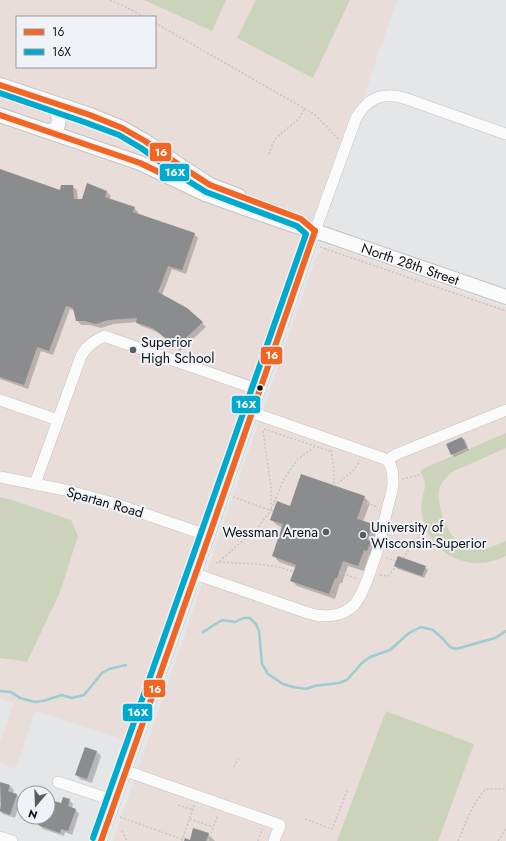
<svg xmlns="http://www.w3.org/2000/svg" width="506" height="841" font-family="Jost,sans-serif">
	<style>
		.education { fill: #e9ddd9; fill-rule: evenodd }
		.green { fill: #cbd3bb }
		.shadow { fill: #0003 }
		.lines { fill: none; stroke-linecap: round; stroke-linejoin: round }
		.stream { stroke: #9bccd2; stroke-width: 2.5 }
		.building { fill: #8b8c8d }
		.minor-casing { stroke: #c1c2c4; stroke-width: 12 }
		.major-casing { stroke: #c1c2c4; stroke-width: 16 }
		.path { stroke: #c4c5c5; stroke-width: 1.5; stroke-dasharray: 2 2; stroke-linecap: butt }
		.minor { stroke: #fbfbfc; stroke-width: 11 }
		.major { stroke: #fbfbfc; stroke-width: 14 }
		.bus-1-casing { stroke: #eff2f7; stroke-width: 9 }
		.bus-2-casing { stroke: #eff2f7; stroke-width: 9 }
		.bus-1 { stroke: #f26522; stroke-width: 6 }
		.bus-2 { stroke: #00a9ce; stroke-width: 6 }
		.poi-dot { fill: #5a5c5e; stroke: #eff2f7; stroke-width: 1.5 }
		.bus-dot { fill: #101113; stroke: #eff2f7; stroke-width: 1.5 }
		.labels { text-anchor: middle; stroke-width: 4; stroke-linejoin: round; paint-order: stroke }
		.street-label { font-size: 14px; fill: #101113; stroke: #eff2f7 }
		.poi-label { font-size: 14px; fill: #101113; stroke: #eff2f7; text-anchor: start }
		.line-badge { stroke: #eff2f7; stroke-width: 1.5 }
		.badge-label { font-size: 11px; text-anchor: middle; font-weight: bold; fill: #fff }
	</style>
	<rect width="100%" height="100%" fill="#e4e6e8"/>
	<g class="education">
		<path d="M0,0H397L373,69L364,98L355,108L350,115L317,207L297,253L291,276L127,741L36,711L15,769L0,763V742L14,703L0,698ZM17,17H155V67H17Z"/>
		<polygon points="328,247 337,248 506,308 506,841 113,841 316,258 318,255 323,250"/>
	</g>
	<g class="green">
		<polygon points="144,0 226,0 212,31"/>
		<polygon points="256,0 350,0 313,78 237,38"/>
		<path d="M506,433V448L454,471C448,475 440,483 439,490C436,505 449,541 464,547C479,552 492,547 506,541V556C497,560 489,563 479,563C451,564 426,542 422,514C421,508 421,502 423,496C423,492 426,487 425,484C425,479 421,474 420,470Z"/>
		<polygon points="0,497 12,500 71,520 78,536 60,592 27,662 17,660 0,658"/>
		<polygon points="386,711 474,744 438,841 337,841"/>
	</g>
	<g class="shadow">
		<polygon points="0,170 60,191 72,186 77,190 78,200 83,200 107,192 111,196 109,200 134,208 138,212 138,215 194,234 198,238 186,274 172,269 162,295 202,323 206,327 180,351 170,341 159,333 152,330 141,326 137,322 113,324 101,328 90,325 81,325 77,320 75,311 70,309 53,355 41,351 28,389 0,379"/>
		<polygon points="462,438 465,440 469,450 454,457 452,454"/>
		<polygon points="364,497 370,503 363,522 372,525 378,531 373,545 376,548 373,556 369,555 364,571 348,566 342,583 340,583 335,599 297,586 291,580 296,568 279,562 274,556 283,528 277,525 271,520 291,507"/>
		<polygon points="395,566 425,567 428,570 424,578 398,569"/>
		<polygon points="97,752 101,756 92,783 80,779 76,775"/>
		<polygon points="0,783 10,786 14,790 13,793 17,795 21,799 15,818 3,814 0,811 1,804 0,803"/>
		<polygon points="48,800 62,805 69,800 73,804 72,808 75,809 79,814 72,835 65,832 64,836 43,829 39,825 42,817 48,817"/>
		<polygon points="208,834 215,841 185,841 191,841"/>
	</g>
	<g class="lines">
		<g class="stream">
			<polyline points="203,632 222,620 235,622 243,618 250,618 256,624 259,631 262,664 268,674 283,684 293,687 306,689 314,686 339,683 347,680 362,663 370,657 390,650 409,633 421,627 433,630 443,639 450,647 456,649 495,638 506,631"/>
			<polyline points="0,691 11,692 20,698 35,702 43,701 62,695 72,698 84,695 102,673 109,669 126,665"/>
		</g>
	</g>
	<g class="building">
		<polygon points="0,169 60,190 61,185 73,185 74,199 82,199 87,183 107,191 105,197 135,207 133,212 195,233 182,270 168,266 158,292 187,308 203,322 175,348 165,338 154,329 147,326 136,323 137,318 108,320 96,324 85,321 76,321 73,308 66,306 49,351 37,347 24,385 0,377"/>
		<polygon points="462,437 467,448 451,455 446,444"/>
		<polygon points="301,474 365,496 357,519 373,524 367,540 371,541 367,551 364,550 358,566 343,561 337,578 335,578 329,594 290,581 296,565 272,556 283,524 270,520 277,501 290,506"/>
		<polygon points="398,556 426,566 422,576 394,566"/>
		<polygon points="85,747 97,751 87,779 75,775"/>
		<polygon points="0,782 10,785 8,791 17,794 10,815 0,811 1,802"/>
		<polygon points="63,797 70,799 68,806 76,809 68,831 61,829 60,833 38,825 41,817 48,817 48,799 61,803"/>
		<polygon points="193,828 209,833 206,841 184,841 185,838 190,840"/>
	</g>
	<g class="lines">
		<g class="minor-casing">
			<g id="minor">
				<polyline points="0,400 58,420"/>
				<polyline points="389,461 392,457 397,454 506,410"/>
				<polyline points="0,477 65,490 113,503 209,536"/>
				<path d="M35,484L81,356C86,346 95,341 104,336L259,390"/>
				<path d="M195,574L308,613C323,618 342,617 354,605C361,598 364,587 368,578C371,568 375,559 378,549C381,536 384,523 387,510C389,501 392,493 393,484C393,476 393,463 385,459L251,412"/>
				<polyline points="126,771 280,825 274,841"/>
				<polyline points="58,782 115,801"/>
				<polyline points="0,837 12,841"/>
				<path d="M101,841L209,536L315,231L356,118C368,98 381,92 404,98L506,134"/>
			</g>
		</g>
		<g class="major-casing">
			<g id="major">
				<polyline points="0,85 90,115 122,128 145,141 182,167 210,185 239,196"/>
				<path d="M45,102C56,108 62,115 57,128L54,130L47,131"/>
				<path id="s1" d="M0,115L140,163L205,194L293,225L315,231L506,297"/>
			</g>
		</g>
		<g class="path">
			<polyline points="110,0 126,7 144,17"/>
			<polyline points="155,23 314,114 329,129 338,139"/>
			<path d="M269,154C271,149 273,141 277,137C288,126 298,124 305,108"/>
			<polyline points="320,247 506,311"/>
			<polyline points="264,429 330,451"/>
			<polyline points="263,431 271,487 271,510 283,481 290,470 298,459 316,446"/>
			<polyline points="331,450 334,470 334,486"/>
			<polyline points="402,479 412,477 421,474"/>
			<polyline points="334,486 353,471 360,461"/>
			<polyline points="233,497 273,511"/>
			<polyline points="363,502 378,507"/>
			<polyline points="386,558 396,561"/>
			<polyline points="403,558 423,530"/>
			<path d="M219,562C243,564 270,562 293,572"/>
			<polyline points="216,563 219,562 259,526 271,510"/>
			<polyline points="339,572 358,579"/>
			<polyline points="380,575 388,576 396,567"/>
			<polyline points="234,767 238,759"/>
			<polyline points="178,805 193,810"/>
			<polyline points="120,817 184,840"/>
			<polyline points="190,819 213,827"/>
			<polyline points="305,819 332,829 347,791"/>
			<polyline points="122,831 127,841"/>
			<polyline points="182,841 194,805"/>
			<polyline points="208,841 218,815"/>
			<polyline points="258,841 262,829"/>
			<path d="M458,841C466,823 472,803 486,789H506"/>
			<polyline points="498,841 506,828"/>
		</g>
		<use href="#minor" class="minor"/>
		<use href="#major" class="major"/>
		<g class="bus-1-casing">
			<g id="bus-1">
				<polyline points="0,85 90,115 122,128 145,141 182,167 210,185 301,219 315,231"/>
				<polyline points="0,115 140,163 165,175"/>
				<polyline points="101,841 209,536 315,231"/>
			</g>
		</g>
		<g class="bus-2-casing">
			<polyline id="bus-2" points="0,93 87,123 119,135 141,148 177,174 206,192 297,226 306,234 201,533 93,838"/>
		</g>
		<use href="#bus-1" class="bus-1"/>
		<use href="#bus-2" class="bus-2"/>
	</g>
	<g class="poi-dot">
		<circle cx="133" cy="350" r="4"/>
		<circle cx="326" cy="532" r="4"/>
		<circle cx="363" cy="535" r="4"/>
	</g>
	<circle class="bus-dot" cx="260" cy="388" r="3.5"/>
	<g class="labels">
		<g class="street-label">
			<text dy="5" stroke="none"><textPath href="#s1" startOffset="437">North 28th Street</textPath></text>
			<text transform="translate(105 502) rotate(16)" y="5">Spartan Road</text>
		</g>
		<g class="poi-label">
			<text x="141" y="347">Superior<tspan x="141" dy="16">High School</tspan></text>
			<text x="371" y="532">University of<tspan x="371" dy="16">Wisconsin-Superior</tspan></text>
			<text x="318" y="537" text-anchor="end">Wessman Arena</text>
		</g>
	</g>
	<g class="line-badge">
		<rect x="149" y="142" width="23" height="20" rx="4" fill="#f26522"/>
		<rect x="159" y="163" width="31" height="19" rx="4" fill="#00a9ce"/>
		<rect x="260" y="346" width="23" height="19" rx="4" fill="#f26522"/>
		<rect x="231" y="395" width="30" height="19" rx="4" fill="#00a9ce"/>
		<rect x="143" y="679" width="23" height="19" rx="4" fill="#f26522"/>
		<rect x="122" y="703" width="31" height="19" rx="4" fill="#00a9ce"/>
	</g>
	<g class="badge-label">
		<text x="161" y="156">16</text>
		<text x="175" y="176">16X</text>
		<text x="272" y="359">16</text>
		<text x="246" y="408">16X</text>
		<text x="155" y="693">16</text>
		<text x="138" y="716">16X</text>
	</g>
	<rect x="16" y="16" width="140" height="52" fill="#eff2f7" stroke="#96989c"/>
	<rect x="24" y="29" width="20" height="6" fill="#f26522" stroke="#96989c"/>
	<text x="52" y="36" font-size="12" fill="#101113">16</text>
	<rect x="24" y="49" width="20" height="6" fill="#00a9ce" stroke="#96989c"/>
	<text x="52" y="56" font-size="12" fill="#101113">16X</text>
	<g transform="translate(36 805) rotate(199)"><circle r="19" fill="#eff2f7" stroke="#96989c"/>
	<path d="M0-3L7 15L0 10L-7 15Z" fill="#5a5c5e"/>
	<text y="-6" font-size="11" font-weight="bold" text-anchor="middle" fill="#101113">N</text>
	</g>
</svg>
